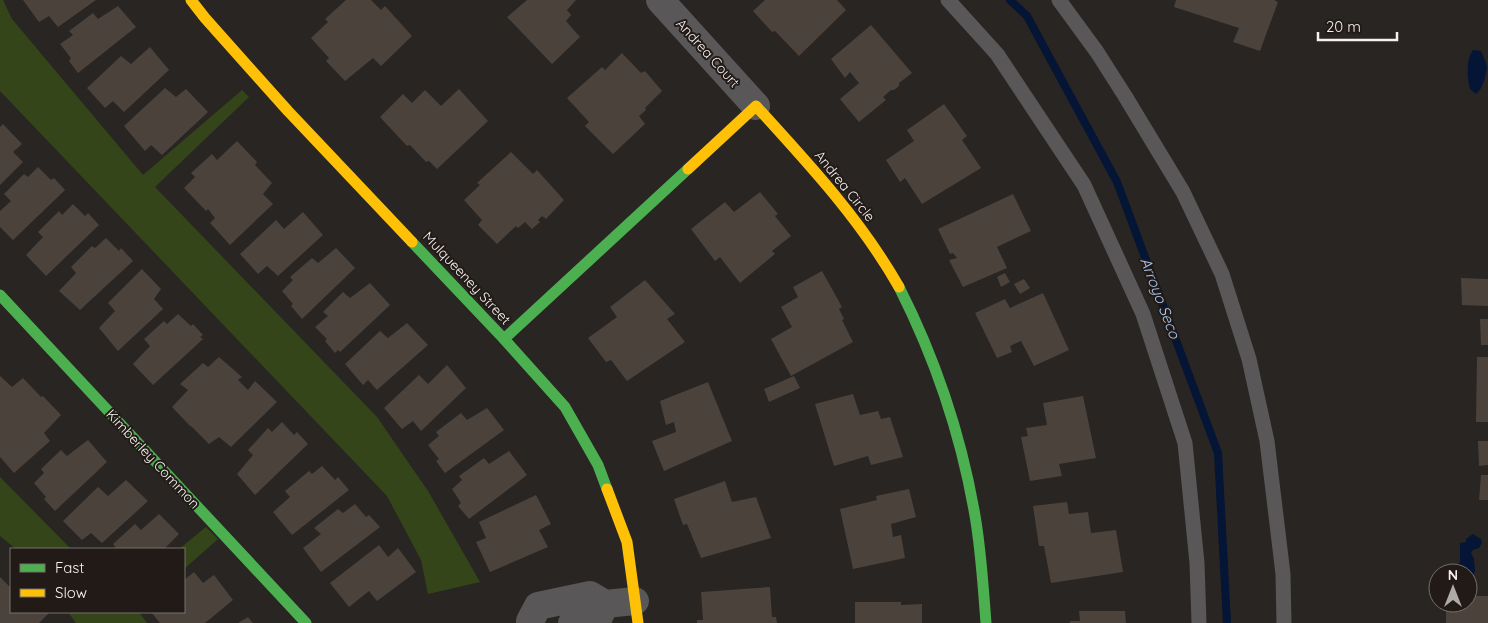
<svg xmlns="http://www.w3.org/2000/svg" width="1488" height="623" font-family="Quicksand,sans-serif">
	<style>
		.green { fill: #344619 }
		.water { fill: #041535 }
		.lines { fill: none; stroke-linecap: round; stroke-linejoin: round }
		.stream { stroke: #041535; stroke-width: 8 }
		.building { fill: #4b423c }
		.lane { stroke: #595757; stroke-width: 15 }
		.street { stroke: #595757; stroke-width: 28 }
		.fast { stroke: #4caf50; stroke-width: 11 }
		.slow { stroke: #ffc107; stroke-width: 11 }
		.labels { text-anchor: middle; stroke-width: 4; stroke-linejoin: round; paint-order: stroke }
		.street-label { font-size: 14px; fill: #f5f1ef; stroke: #211a17 }
		.water-label { font-size: 15px; font-style: italic; fill: #adcbf1; stroke: #211a17 }
	</style>
	<rect width="100%" height="100%" fill="#282523"/>
	<g class="green">
		<polygon points="0,0 3,0 12,19 143,175 242,90 249,97 155,187 377,417 428,491 480,582 428,594 421,560 387,496 0,91"/>
		<polygon points="0,477 71,549 16,549 0,536"/>
		<polygon points="206,527 218,539 184,569 184,549 179,549"/>
		<polygon points="68,612 139,612 147,623 76,623"/>
	</g>
	<g class="water">
		<path d="M1473,50L1481,51C1482,54 1487,64 1487,67C1486,75 1483,89 1476,94L1470,89C1467,78 1466,59 1473,50Z"/>
		<polygon points="1473,534 1481,539 1482,543 1479,548 1473,550 1471,553 1474,559 1475,572 1468,579 1468,573 1454,573 1453,568 1460,562 1460,543 1466,542 1466,539"/>
	</g>
	<g class="lines">
		<polyline class="stream" points="1010,0 1027,16 1117,182 1218,453 1227,623"/>
	</g>
	<g class="building">
		<polygon points="23,0 96,0 58,27 49,16 39,22"/>
		<polygon points="346,0 371,0 381,10 385,6 412,36 381,66 373,58 345,81 326,61 329,58 311,38 328,22 325,19"/>
		<polygon points="527,0 576,0 567,10 571,15 566,21 580,37 552,64 507,17"/>
		<polygon points="765,0 837,0 846,10 799,56 775,31 772,32 753,11"/>
		<polygon points="1176,0 1274,0 1278,2 1260,51 1233,42 1239,28 1174,7"/>
		<polygon points="118,6 136,27 78,73 69,61 71,58 60,44 73,35 69,31 93,13 98,19"/>
		<polygon points="871,25 912,73 899,83 899,86 894,90 891,90 883,97 886,100 859,122 840,99 859,83 850,72 845,78 831,59"/>
		<polygon points="150,47 169,70 124,112 113,101 105,108 87,88 121,56 131,64"/>
		<polygon points="622,53 641,73 645,71 662,91 645,108 646,110 639,116 645,124 613,154 585,126 589,122 567,98 602,67 605,70"/>
		<polygon points="165,88 176,97 186,89 208,112 162,155 151,145 145,151 124,126"/>
		<polygon points="459,89 488,121 437,169 429,161 426,162 410,145 407,146 380,117 403,94 412,103 425,90 441,106"/>
		<polygon points="944,104 967,136 962,140 981,168 922,204 905,178 900,182 886,160 914,141 907,130"/>
		<polygon points="3,124 22,144 13,152 23,162 0,185 0,127"/>
		<polygon points="237,141 257,162 255,165 272,183 263,194 273,204 230,245 210,223 215,218 208,209 206,211 184,188 195,177 191,173 212,154 217,160"/>
		<polygon points="511,152 533,174 537,170 564,200 546,219 542,216 538,220 540,222 532,229 525,222 518,228 516,226 497,244 478,225 482,220 464,200 480,185 477,183"/>
		<polygon points="38,167 51,180 54,178 65,190 13,240 0,227 0,211 11,201 4,194 24,174 28,177"/>
		<polygon points="760,192 778,214 775,216 791,236 772,251 775,254 740,283 720,257 715,261 691,229 725,202 734,212"/>
		<polygon points="1013,194 1031,231 997,247 1007,268 963,287 949,260 957,258 953,253 950,254 938,229"/>
		<polygon points="73,204 85,216 88,213 99,225 46,276 26,255 43,237 38,232 59,211 62,215"/>
		<polygon points="303,212 323,235 278,276 267,266 258,274 240,254 276,220 284,229"/>
		<polygon points="106,238 119,251 121,248 133,261 80,310 59,291 76,273 71,267 92,246 95,248"/>
		<polygon points="336,248 355,268 302,319 291,306 293,304 282,291 293,280 290,277 312,258 318,263"/>
		<polygon points="142,269 161,289 154,299 163,309 118,351 99,328 115,311 108,303"/>
		<polygon points="822,271 842,307 839,309 844,319 842,320 853,342 791,376 771,339 792,327 781,307 798,297 793,287"/>
		<polygon points="1005,273 1010,282 1001,287 997,277"/>
		<polygon points="1461,278 1488,279 1488,306 1462,305"/>
		<polygon points="1024,279 1030,288 1020,294 1014,284"/>
		<polygon points="645,280 675,314 667,319 685,342 627,381 611,360 606,362 588,338 617,317 610,307"/>
		<polygon points="370,283 390,305 340,352 338,350 335,353 325,341 327,339 315,327 328,316 323,312 343,292 350,298"/>
		<polygon points="1043,293 1069,350 1034,366 1021,341 1010,346 1012,352 997,358 975,313 1005,299 1010,308"/>
		<polygon points="178,314 191,326 193,324 203,335 200,337 203,339 153,385 133,364 150,346 144,339 164,321 167,324"/>
		<polygon points="1480,319 1488,319 1488,345 1481,345"/>
		<polygon points="407,323 428,345 377,390 368,380 363,385 345,364 380,331 388,338"/>
		<polygon points="219,357 242,377 238,380 248,390 255,381 277,402 231,447 219,437 209,444 191,426 190,426 172,407 188,390 180,384 203,363 208,367"/>
		<polygon points="1477,357 1488,357 1488,422 1476,422"/>
		<polygon points="447,365 466,388 421,431 413,421 402,429 384,408 419,375 428,384"/>
		<polygon points="0,376 12,387 23,378 41,397 43,396 61,415 44,433 50,441 14,473 0,457"/>
		<polygon points="794,376 800,388 769,402 764,389"/>
		<polygon points="708,382 732,441 664,471 652,441 676,432 674,422 666,425 660,401"/>
		<polygon points="853,394 860,415 878,411 881,419 890,417 903,457 871,465 868,456 834,466 815,404"/>
		<polygon points="1083,396 1096,458 1059,464 1062,476 1030,481 1021,437 1028,436 1026,428 1047,425 1043,403"/>
		<polygon points="487,408 504,430 445,473 436,461 439,459 428,445 439,436 436,432 461,413 467,420"/>
		<polygon points="282,422 294,435 297,432 308,444 255,495 237,474 253,455 248,450 268,428 272,432"/>
		<polygon points="88,440 107,462 55,511 44,499 46,497 34,483 44,473 41,469 61,450 67,456"/>
		<polygon points="1478,441 1488,441 1488,465 1479,466"/>
		<polygon points="509,451 527,475 469,519 458,506 461,503 452,489 462,480 459,476 484,458 489,464"/>
		<polygon points="322,466 335,480 338,477 349,490 292,535 273,512 290,497 285,491 309,471 312,474"/>
		<polygon points="1481,475 1488,475 1488,500 1479,500"/>
		<polygon points="126,480 148,501 102,543 91,533 82,540 63,521 98,487 108,496"/>
		<polygon points="725,481 732,502 756,497 771,538 701,558 687,524 683,525 674,499"/>
		<polygon points="909,489 916,517 891,524 893,537 901,535 905,558 853,569 840,509 877,500 876,496"/>
		<polygon points="536,495 551,524 539,530 548,547 490,572 476,542 486,538 479,522"/>
		<polygon points="1067,502 1069,514 1088,512 1091,533 1116,530 1123,572 1051,583 1044,546 1039,546 1033,506"/>
		<polygon points="355,504 366,517 369,515 380,527 321,572 303,548 321,534 314,528 338,509 343,513"/>
		<polygon points="159,514 179,534 164,549 115,549 116,548 113,544 135,524 141,530"/>
		<polygon points="379,545 388,557 398,548 416,572 377,601 369,591 349,607 330,583"/>
		<polygon points="194,572 203,583 214,575 233,600 205,623 160,623 151,612 184,612 184,580"/>
		<polygon points="0,577 11,588 11,612 50,612 39,623 0,623"/>
		<polygon points="770,587 772,617 776,617 777,623 697,623 697,620 703,620 701,592"/>
		<polygon points="1468,596 1488,596 1488,623 1446,623 1446,603 1468,603"/>
		<polygon points="855,602 901,602 901,605 922,604 922,623 855,623"/>
		<polygon points="1079,611 1125,611 1126,623 1070,623 1070,621 1080,621"/>
		<polygon points="248,617 253,623 238,623"/>
	</g>
	<g class="lines">
		<g class="lane">
			<polyline points="948,0 997,54 1084,185 1143,314 1185,443 1197,563 1199,623"/>
			<polyline points="1059,0 1097,52 1125,96 1183,192 1222,274 1249,359 1267,441 1283,574 1284,623"/>
		</g>
		<g class="street">
			<polyline points="660,0 756,106"/>
			<polyline points="530,621 538,606 590,595 605,604 635,601"/>
			<polyline points="572,623 598,619 605,604"/>
		</g>
		<g class="fast">
			<polyline points="412,242 504,339 565,407 598,465 607,489"/>
			<path d="M899,287C935,358 960,432 974,510C981,547 983,585 986,623"/>
			<polyline points="0,295 306,623"/>
			<polyline points="504,339 688,169"/>
		</g>
		<g class="slow">
			<polyline points="191,0 205,18 288,111 412,242"/>
			<path d="M688,169L756,106C808,163 861,220 899,287"/>
			<polyline points="607,489 627,542 638,623"/>
		</g>
	</g>
	<g class="labels">
		<g class="street-label">
			<text transform="translate(708 53) rotate(48)" y="5">Andrea Court</text>
			<text transform="translate(845 186) rotate(51)" y="5">Andrea Circle</text>
			<text transform="translate(467 278) rotate(47)" y="5">Mulqueeney Street</text>
			<text transform="translate(153 459) rotate(47)" y="5">Kimberley Common</text>
		</g>
		<g class="water-label">
			<text transform="translate(1160 298) rotate(69)" y="5">Arroyo Seco</text>
		</g>
	</g>
	<rect x="10" y="548" width="175" height="65" fill="#211a17" stroke="#76706d"/>
	<rect x="20" y="564" width="25" height="8" fill="#4caf50" stroke="#76706d"/>
	<text x="55" y="573" font-size="15" fill="#f5f1ef">Fast</text>
	<rect x="20" y="589" width="25" height="8" fill="#ffc107" stroke="#76706d"/>
	<text x="55" y="598" font-size="15" fill="#f5f1ef">Slow</text>
	<g transform="translate(1453 588)"><circle r="24" fill="#211a17" stroke="#76706d"/>
	<path d="M0-4L9 19L0 12L-9 19Z" fill="#adaaa8"/>
	<text y="-8" font-size="14" font-weight="bold" text-anchor="middle" fill="#f5f1ef">N</text>
	</g>
	<path d="M1318 32v8h79v-8" fill="none" stroke="#f5f1ef" stroke-width="2.5"/>
	<text x="1326" y="32" font-size="15" fill="#f5f1ef" stroke="#211a17" stroke-width="4" paint-order="stroke">20 m</text>
</svg>
